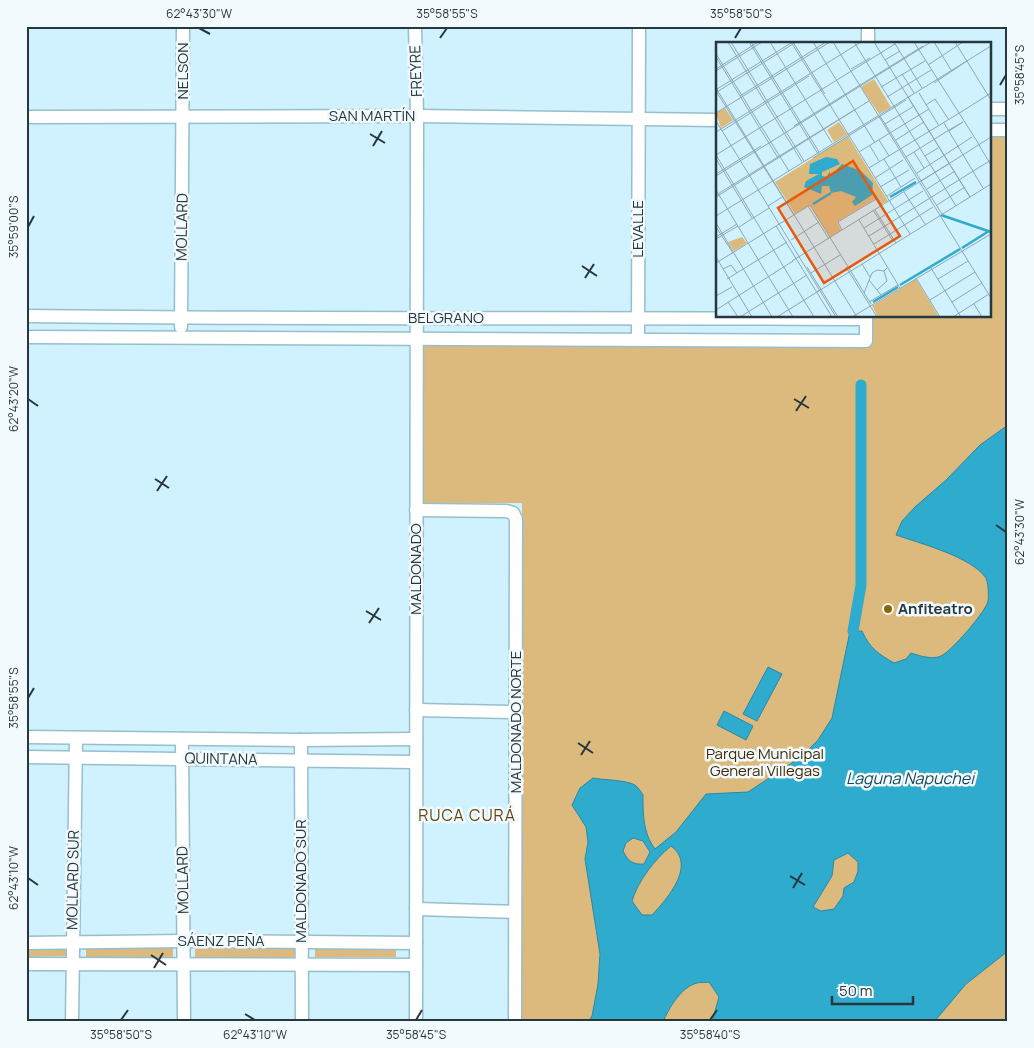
<svg xmlns="http://www.w3.org/2000/svg" width="1034" height="1048" font-family="Manrope,sans-serif">
	<style>
		.green { fill: #dcba7d }
		.water { fill: #2fabcd; stroke: #2c88a2; fill-rule: evenodd }
		.lines { fill: none; stroke-linecap: round; stroke-linejoin: round }
		.canal { stroke: #2fabcd; stroke-width: 11 }
		.minor-casing { stroke: #95bfcd; stroke-width: 15 }
		.minor { stroke: #fff; stroke-width: 12 }
		.ticks { fill: none; stroke: #26373d; stroke-width: 2 }
		.poi-dot { fill: #8d6609; stroke: #f2fafd; stroke-width: 2 }
		.labels { text-anchor: middle; stroke-width: 5; stroke-linejoin: round; paint-order: stroke }
		.street-label { font-size: 15px; fill: #26373d; stroke: #f2fafd }
		.poi-label { font-size: 15px; font-weight: bold; fill: #26373d; stroke: #f2fafd; text-anchor: start }
		.park-label { font-size: 15px; fill: #3c2a04; stroke: #f2fafd }
		.water-label { font-size: 16px; font-style: italic; fill: #164957; stroke: #f2fafd }
		.neighbourhood-label { font-size: 16px; letter-spacing: 1px; fill: #61460b; stroke: #f2fafd }
		.inset-river { fill: none; stroke: #2fabcd; stroke-width: 2.5 }
		.inset-road { fill: none; stroke: #8ca7b1; stroke-width: 1 }
		.view { fill: #e8590c; fill-opacity: 0.15; stroke: #e8590c; stroke-width: 2.5 }
		.inset-edge { fill: none; stroke: #26373d; stroke-width: 2.5 }
		.neatline { fill: none; stroke: #26373d; stroke-width: 2 }
		.ticks-label { font-size: 12px; text-anchor: middle; fill: #26373d }
	</style>
	<rect width="100%" height="100%" fill="#d0f2fe"/>
	<g class="green">
		<polygon points="990,135 1008,135 1008,1022 520,1022 522,503 421,503 422,343 870,345 870,316 990,316"/>
		<rect x="86" y="948" width="87" height="9"/>
		<polygon points="195,948 295,949 294,958 195,958"/>
		<polygon points="315,948 396,949 396,957 315,957"/>
		<polygon points="26,949 66,949 66,956 26,957"/>
	</g>
	<g class="water">
		<path d="M1008,425V951L966,984L934,1022H712L719,997L709,982C705,983 700,982 697,983C681,987 669,1008 663,1022H588L592,1016L598,984L600,954L585,859L588,842L586,827L572,805L580,788L593,778C604,780 626,780 635,785C638,787 641,792 643,795C643,814 643,833 655,849L676,832L706,794L748,792L801,757L818,740L832,718L850,631H862C870,649 879,654 894,663L906,659L911,653C920,656 933,660 941,656C951,652 987,610 988,601C989,595 988,582 986,578C972,557 919,543 896,535L902,521L915,507L946,480L980,445ZM633,838L643,841L650,852L644,864C633,865 628,861 623,851L626,843ZM671,846C697,865 667,899 652,915H642L632,901C638,881 655,859 671,846ZM848,853L858,862V871L854,882L844,888L843,896L834,909L821,911L813,907L832,876L834,860Z"/>
		<polygon points="768,667 782,674 757,721 743,714"/>
		<polygon points="724,711 753,726 746,740 717,725"/>
	</g>
	<g class="lines">
		<polyline class="canal" points="853,631 861,585 861,385"/>
		<g class="minor-casing">
			<g id="minor">
				<polyline points="415,26 417,116 416,1022"/>
				<polyline points="868,44 868,26"/>
				<polyline points="990,109 1008,109"/>
				<polyline points="26,117 417,116 718,120"/>
				<polyline points="990,130 1008,130"/>
				<path d="M26,316C306,320 586,317 866,319"/>
				<polyline points="181,327 183,26"/>
				<polyline points="26,337 866,341 866,316"/>
				<polyline points="638,339 639,26"/>
				<polyline points="416,510 506,511 513,513 516,519 515,1022"/>
				<polyline points="416,710 515,712"/>
				<polyline points="26,737 301,740 416,739"/>
				<polyline points="182,739 184,1022"/>
				<polyline points="301,740 302,1022"/>
				<polyline points="26,757 416,762"/>
				<polyline points="416,909 515,912"/>
				<polyline points="26,943 184,941 416,943"/>
				<polyline points="26,964 416,965"/>
				<polyline points="72,1022 76,738"/>
			</g>
		</g>
		<use href="#minor" class="minor"/>
	</g>
	<path class="ticks" d="M199,28L210,34M440,38L447,28M735,38L741,28M1000,85L1006,75M370,134L385,143M373,146L382,131M28,227L34,216M582,266L597,276M585,278L594,264M28,399L38,406M794,399L809,408M796,411L806,396M155,479L169,488M157,491L167,476M996,525L1006,532M366,611L381,620M369,623L379,608M28,698L34,688M578,743L593,753M581,755L590,741M790,876L805,885M28,878L38,885M793,888L802,873M151,955L166,965M154,968L163,953M245,1014L255,1020M121,1020L128,1010M416,1020L422,1010M710,1020L717,1010"/>
	<circle class="poi-dot" cx="888" cy="609" r="5"/>
	<g class="labels">
		<g class="street-label">
			<text transform="translate(183 71) rotate(-90)" y="5">NELSON</text>
			<text transform="translate(416 71) rotate(-92)" y="5">FREYRE</text>
			<text x="372" y="121">SAN MARTÍN</text>
			<text transform="translate(182 227) rotate(-89)" y="5">MOLLARD</text>
			<text transform="translate(638 229) rotate(-90)" y="5">LEVALLE</text>
			<text x="446" y="323">BELGRANO</text>
			<text transform="translate(416 569) rotate(-90)" y="5">MALDONADO</text>
			<text transform="translate(516 722) rotate(-90)" y="5">MALDONADO NORTE</text>
			<text transform="translate(221 759) rotate(1)" y="5">QUINTANA</text>
			<text transform="translate(73 880) rotate(-89)" y="5">MOLLARD SUR</text>
			<text transform="translate(183 880) rotate(-91)" y="5">MOLLARD</text>
			<text transform="translate(301 881) rotate(-90)" y="5">MALDONADO SUR</text>
			<text x="221" y="946">SÁENZ PEÑA</text>
		</g>
		<g class="poi-label">
			<text x="898" y="614">Anfiteatro</text>
		</g>
		<g class="park-label">
			<text x="765" y="759">Parque Municipal<tspan x="765" dy="17">General Villegas</tspan></text>
		</g>
		<g class="water-label">
			<text x="910" y="784">Laguna Napuchei</text>
		</g>
		<g class="neighbourhood-label">
			<text x="467" y="821">RUCA CURÁ</text>
		</g>
	</g>
	<g transform="translate(716 42)">
		<rect width="275" height="275" fill="#d0f2fe"/>
		<path d="M158,37L175,65L163,72L145,45ZM9,66L17,78L5,86L0,71ZM123,80L131,92L118,100L111,88ZM132,94L172,159L166,162L162,155L121,180L125,188L114,195L94,163L79,172L59,140ZM26,195L31,201L18,209L12,200ZM200,237L223,275H162L156,264Z" fill="#dcba7d"/>
		<path d="M110,115L121,117L124,122L106,130V134L111,135L114,129V135L126,122L145,129L157,141L156,153L139,164L136,160L140,155L125,149L115,151L113,144H106L105,152L88,145L90,139L103,132H93L94,122Z" fill="#2fabcd"/>
		<path class="inset-river" d="M174,155L200,140M97,162L115,151M225,173L275,190M246,206L273,189M184,243L244,207M157,260L182,245"/>
		<path class="inset-road" d="M12,0L86,120M15,0L88,119M33,0L102,112M35,0L103,110M54,0L116,101M75,0L194,192M77,0L109,52M97,0L159,101M117,0L275,256M138,0L240,164M158,0L192,55M178,0L206,46M198,0L264,104M218,0L235,28M239,0L275,58M0,12L73,129M0,15L62,116M169,18L184,9M212,23L247,0M0,27L42,0M135,27L154,16M0,29L46,0M186,32L198,51M218,41L251,19M165,45L209,19M0,46L141,275M1,47L75,1M0,49L78,173M1,50L80,0M203,51L223,84M24,54L110,0M171,55L215,28M210,63L219,57L233,78M245,70L275,51M0,71L114,0M164,74L226,172M0,79L5,87L145,0M228,81L267,146M169,82L198,64M78,84L207,4M6,89L93,34M0,90L5,87L120,275M163,98L173,114M180,98L208,80M263,103L275,123M154,104L163,119M143,110L213,67M198,110L208,126M0,113L179,2M0,113L98,275M209,114L222,106M190,115L233,88L247,80L233,89M97,116L190,58M0,117L36,176M168,117L185,145M234,121L275,95M153,126L245,70M201,131L256,95M0,132L45,104M0,134L215,0M159,136L187,118M164,145L193,128M211,147L239,129M0,148L77,275M188,150L209,182M0,153L153,59M171,154L199,136M0,155L140,67M254,155L192,55L254,155M221,163L249,145M52,164L66,155M92,164L113,197M157,168L177,199M159,168L180,201M0,174L275,4M143,178L184,246M0,181L56,275M60,184L116,275M0,185L17,211M23,185L53,166M148,186L207,149M126,188L122,180L140,169L162,156L166,163M153,194L275,118M0,195L21,182M0,197L22,184M75,198L103,180M158,202L217,165M0,215L36,275M76,219L234,121L205,139M0,221L94,163L155,262M146,222L154,235M91,225L122,275M130,225L161,275M215,226L245,275M7,227L15,223L21,231M95,231L124,213M200,236L224,275M11,237L71,200M222,237L252,219M153,238L165,253M105,247L101,250L275,142M161,248L171,239L168,229M148,251L156,231L161,228L168,229L172,225M0,254L16,245M214,258L259,230M12,260L22,275M153,260L182,243M236,260L266,241M258,262L266,275M0,268L77,219M24,275L91,233M61,275L101,250M136,275L275,192M237,275L273,252"/>
		<path class="view" d="M137,119L184,194L108,241L62,166Z"/>
		<rect width="275" height="275" class="inset-edge"/>
	</g>
	<rect width="1034" height="1048" fill="none" stroke="#f2fafd" stroke-width="55"/>
	<path d="M832 996v8h81v-8" fill="none" stroke="#26373d" stroke-width="2.5"/>
	<text x="839" y="996" font-size="15" fill="#26373d" stroke="#f2fafd" stroke-width="4" paint-order="stroke">50 m</text>
	<rect x="28" y="28" width="978" height="992" class="neatline"/>
	<g class="ticks-label">
		<text x="199" y="18">62°43'30"W</text>
		<text x="447" y="18">35°58'55"S</text>
		<text x="741" y="18">35°58'50"S</text>
		<text transform="translate(1020 75) rotate(-90)" y="4">35°58'45"S</text>
		<text transform="translate(14 227) rotate(-90)" y="4">35°59'00"S</text>
		<text transform="translate(14 399) rotate(-90)" y="4">62°43'20"W</text>
		<text transform="translate(1020 532) rotate(-90)" y="4">62°43'30"W</text>
		<text transform="translate(14 698) rotate(-90)" y="4">35°58'55"S</text>
		<text transform="translate(14 878) rotate(-90)" y="4">62°43'10"W</text>
		<text x="121" y="1039">35°58'50"S</text>
		<text x="255" y="1039">62°43'10"W</text>
		<text x="416" y="1039">35°58'45"S</text>
		<text x="710" y="1039">35°58'40"S</text>
	</g>
</svg>
